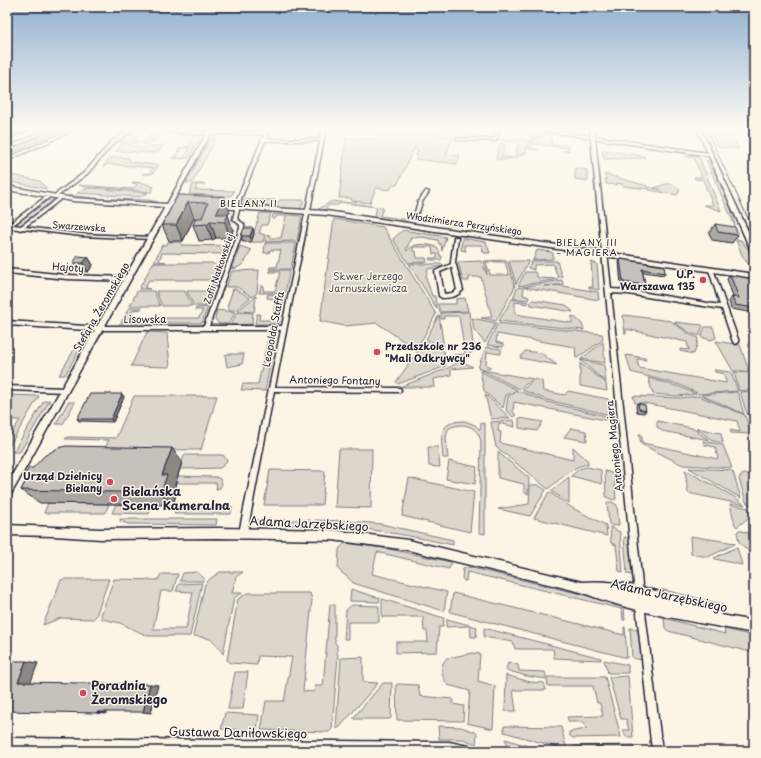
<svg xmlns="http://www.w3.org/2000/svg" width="761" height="758" font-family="'Playpen Sans',sans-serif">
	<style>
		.green { fill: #dcd6cc; stroke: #7f7c84 }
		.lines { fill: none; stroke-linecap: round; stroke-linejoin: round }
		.street-casing { stroke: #22223b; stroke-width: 3 }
		.secondary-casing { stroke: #22223b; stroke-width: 3 }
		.street { fill: #fcf5e5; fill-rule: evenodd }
		.secondary { fill: #fcf5e5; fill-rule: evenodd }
		.tram { stroke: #22223b; stroke-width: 1 }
		.wall { fill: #aaa6a1; stroke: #22223b }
		.shaded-wall { fill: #8b8783; stroke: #22223b }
		.building { fill: #c6c1bb; stroke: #22223b }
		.poi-dot { fill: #d1495b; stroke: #fcf5e5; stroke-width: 1.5 }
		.labels { text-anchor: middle; stroke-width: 3; stroke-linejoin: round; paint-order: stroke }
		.far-neighbourhood-label { font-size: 9px; letter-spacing: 1px; fill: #22223b; stroke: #fcf5e5 }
		.far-street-label { font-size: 9px; fill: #22223b; stroke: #fcf5e5 }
		.street-label { font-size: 10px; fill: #22223b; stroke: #fcf5e5 }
		.poi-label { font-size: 10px; font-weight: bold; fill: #22223b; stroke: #fcf5e5; text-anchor: end }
		.park-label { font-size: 10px; fill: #504f5f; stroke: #fcf5e5 }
		.near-poi-label { font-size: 12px; font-weight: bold; fill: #22223b; stroke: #fcf5e5; text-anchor: start }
		.near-street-label { font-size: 12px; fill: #22223b; stroke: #fcf5e5 }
	</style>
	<rect width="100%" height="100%" fill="#fcf5e5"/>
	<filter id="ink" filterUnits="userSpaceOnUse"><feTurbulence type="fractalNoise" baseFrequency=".025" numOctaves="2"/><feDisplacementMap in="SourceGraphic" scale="8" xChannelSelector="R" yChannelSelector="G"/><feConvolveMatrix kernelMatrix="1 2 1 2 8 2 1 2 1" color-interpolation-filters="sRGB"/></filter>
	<g filter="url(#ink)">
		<g class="green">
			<polygon points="55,129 63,129 7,154 7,150"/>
			<polygon points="65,129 71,129 7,159 7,155"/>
			<polygon points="388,129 442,129 437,135 453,137 446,154 460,156 457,164 415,159 418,150 414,149 397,185 393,184 390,190 376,188 370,203 352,201 351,198 339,198 346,138 375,139 384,132 388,132"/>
			<polygon points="518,129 529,129 548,133 551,135 551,144 568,146 569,151 563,151 568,150 568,148 532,144 530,148 538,150 528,149 529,141 534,142 529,140 542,137 528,136 534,136 535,131"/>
			<polygon points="153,133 158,134 157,140 146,144 120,142 132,134 138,136 133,140 144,141 151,136 149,135"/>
			<polygon points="711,134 731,135 739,149 719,147"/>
			<polygon points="194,135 201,137 195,146 193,146 195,147 189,158 172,159 178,151 180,151 176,158 184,158 190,148 182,148 180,150 178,150 179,148 188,147"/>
			<polygon points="211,137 217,137 208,142 216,139 192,183 186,183"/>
			<path d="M505,139L527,140L526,153C515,158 508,161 496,159L500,143L505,144L502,157L515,158L518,143L501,140Z"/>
			<polygon points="123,143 141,148 164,145 157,153 120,151 116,152"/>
			<polygon points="602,150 644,156 645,158 604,159"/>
			<polygon points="685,156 699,157 721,211 704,205 713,205 703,180 695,179 694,177 702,177 694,158"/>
			<polygon points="118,157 129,158 130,162 159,165 152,174 142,174 149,173 153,168 108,164 103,167 110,158"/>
			<path d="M706,160L709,161C717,179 733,207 735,226Z"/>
			<polygon points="575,168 587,170 588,181 575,179"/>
			<polygon points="7,174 40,181 47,189 7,181"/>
			<polygon points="605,174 647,186 648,189 623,186 622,184 617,183 617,185 606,184"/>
			<polygon points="133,182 144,183 154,187 151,192 93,187 87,188 79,185 133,189 137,184 132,183"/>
			<polygon points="193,184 205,184 204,185 197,185 195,190 234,191 231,196 189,194"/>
			<polygon points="666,184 673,184 680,190 677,195 649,190 649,187 661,190 654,188"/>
			<polygon points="89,188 92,188 148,193 140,197 77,193"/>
			<polygon points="70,195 94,198 149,200 158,202 132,202 67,197"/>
			<polygon points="45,200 53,201 23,224 18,226 14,225 14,223"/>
			<polygon points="242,200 276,200 268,207 242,206 241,204"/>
			<polygon points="280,200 304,200 302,206 300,209 273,208"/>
			<polygon points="332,201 383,208 380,216 409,220 405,222 374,217 377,207 343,202 338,205 329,205 325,210 317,210"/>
			<polygon points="260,213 271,213 267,225 262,225 259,233 265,235 263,242 251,242"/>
			<polygon points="273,214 302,216 297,241 265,242 267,235 270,235 270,238 281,238 286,216 276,216 275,219 272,219"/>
			<polygon points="334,219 383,227 436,314 423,338 415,349 377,323 344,326 320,321"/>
			<path d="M403,230L446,237L442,251L441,244H439L438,240L422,237L411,238L406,250L407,251C414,242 425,244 434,246L439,250L440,256H442L441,260H430L429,258H437V254H433L432,247H413V251H416L417,258H426L427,262L408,263L393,239Z"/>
			<polygon points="462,238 486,242 490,253 484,253 481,245 464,245 466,251 461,250"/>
			<path d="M736,240H741L748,249L754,266C743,265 740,248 736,240Z"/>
			<polygon points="168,242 182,242 181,245 231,246 224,262 225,254 162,253 159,261 166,262 154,262 162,245 166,245"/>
			<polygon points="265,243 296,243 291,269 269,269 270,267 277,267 281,250 270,250 269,253 264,253"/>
			<path d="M240,246L251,250C247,259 243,268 232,269Z"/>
			<polygon points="537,250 551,252 553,253 553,259 533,260"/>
			<polygon points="505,260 508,263 515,287 496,321 481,318 492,317 481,277 469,277 469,281 463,281 458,262 481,261 487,275 486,270 489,270 490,275 509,275 505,262 486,262 488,269 486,269 484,261"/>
			<polygon points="509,261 529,261 516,284"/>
			<polygon points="532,261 557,261 562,277 558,277 553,264 534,265 534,270 528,268"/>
			<polygon points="591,262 597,264 599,290 589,288 589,287 593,287"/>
			<polygon points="153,263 212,263 216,266 214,271 216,272 214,275 220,275 216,288 213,288 214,285 212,285 213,280 149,280 145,288 150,289 139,289"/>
			<polygon points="409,264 442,264 443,266 428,269 426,277 432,296 435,296 437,309"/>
			<polygon points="259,270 257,293 252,297 237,287 226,287 232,271"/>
			<polygon points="270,270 290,270 285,293 259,293 261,286 264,286 263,291 275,291 280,272 269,272"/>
			<polygon points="525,272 535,272 538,278 558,279 518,286"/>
			<polygon points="562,280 563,285 544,286 557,285 598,292 599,300 524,287 523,295 529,297 528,300 513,298 517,288"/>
			<polygon points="233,289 236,289 250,298 235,310 229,310 229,307 227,307"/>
			<polygon points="137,291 154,291 160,306 130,306"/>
			<polygon points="156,291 185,291 192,306 162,306"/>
			<polygon points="187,291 214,291 209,306 194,306"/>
			<polygon points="268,294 285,295 279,323 276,324 255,324 257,314 260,314 259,320 272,320 276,299 267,298"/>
			<polygon points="256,296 254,312 238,311 238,310"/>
			<polygon points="465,298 468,311 440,312 438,304 456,304 456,299"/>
			<polygon points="512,299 528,302 528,304 515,302 515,314 572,323 572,316 575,317 582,324 584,330 499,321"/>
			<polygon points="533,300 566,305 573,312 531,305 530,302"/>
			<polygon points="208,307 202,323 121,323 129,308 142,308 141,309 133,310 129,318 199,318 203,310 195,310 196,308"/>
			<polygon points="217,310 235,312 229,324 219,324 215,319"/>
			<polygon points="237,312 253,313 252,324 231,325"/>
			<polygon points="469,312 474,351 461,359 454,355 465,354 459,316 444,316 444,319 441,319 441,313"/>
			<polygon points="439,315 444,348 426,339"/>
			<polygon points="624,315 671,321 689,334 698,338 697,345 694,354 680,351 680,349 689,350 687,342 626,329 626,334 625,334 623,316"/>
			<polygon points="472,318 496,323 485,343 474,330"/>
			<polygon points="674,322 702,325 703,326 699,336 690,333"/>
			<polygon points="498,323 602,334 603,340 577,358 576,358 575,347 497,334 496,342 503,344 503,347 487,345"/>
			<polygon points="705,327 713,327 716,338 711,340 701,337"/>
			<polygon points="147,332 167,333 170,367 131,366"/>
			<polygon points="269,334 276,334 265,391 241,390 243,384 258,384"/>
			<polygon points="80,340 85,340 65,375 59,375"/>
			<polygon points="425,341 444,351 446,366 398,384 396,382"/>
			<polygon points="716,341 740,345 749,371 733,371"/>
			<polygon points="603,342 605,363 581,359"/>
			<polygon points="486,347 501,349 501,354 487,352 486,365 490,366 490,369 478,368"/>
			<polygon points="525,351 541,353 557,365 520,358"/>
			<polygon points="228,354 244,354 242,364 227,367 225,355"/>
			<polygon points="626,355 645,358 646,360 637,359 639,368 726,383 724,374 715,372 714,370 731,372 738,391 699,394 680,385 631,372"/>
			<polygon points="580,360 604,365 606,382"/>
			<polygon points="461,361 473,367 451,369 451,375 434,379 435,387 400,387 448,368"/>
			<polygon points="580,363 606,383 607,391 580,386"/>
			<polygon points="482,370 533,379 519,389"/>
			<polygon points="480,371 517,390 506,395 503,408 484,391"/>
			<polygon points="734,372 750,373 754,389 739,391"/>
			<polygon points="648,378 680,387 696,394 678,396 653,394"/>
			<polygon points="535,379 542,381 543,391 565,395 568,391 608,399 610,415 547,400 522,390"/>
			<polygon points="519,391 547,402 610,417 610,421 514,402 513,412 516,415 513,417 506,410 508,396"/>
			<polygon points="754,391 754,417 747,414 740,392"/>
			<polygon points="736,392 738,393 744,414 701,395"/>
			<polygon points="485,394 510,418 491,419"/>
			<polygon points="7,395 39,396 7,450 7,441 20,420 7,420"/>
			<polygon points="134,396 217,396 201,450 110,449 106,446 109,440 65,439 67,437 116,438"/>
			<polygon points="633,396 680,398 699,396 745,415 751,434 731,433 730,430 740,432 737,421 644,403 635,403"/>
			<polygon points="50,400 20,452 13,452 44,401"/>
			<polygon points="68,402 75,402 63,424 56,424"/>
			<polygon points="519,418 543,422 537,431 519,428"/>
			<path d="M514,420L515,427L499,423L498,431L501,432L500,443L573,460V447L588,461V465C576,463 558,481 548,489L496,447L491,422Z"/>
			<path d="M465,421L475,425L480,430L481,423L485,424V534L479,533L481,442C478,425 461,421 448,429L446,438L448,458H443C441,437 437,421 465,421Z"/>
			<polygon points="657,421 692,428 709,440 662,431 657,427"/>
			<polygon points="571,428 586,431 587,441 564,437"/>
			<polygon points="696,428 721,433 723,443 713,441"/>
			<polygon points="639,434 641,434 643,443 718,459 715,447 705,445 703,441 723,445 732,468 683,465 641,444"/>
			<polygon points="428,447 438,447 440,467 429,466"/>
			<polygon points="339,449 372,449 371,508 335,507"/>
			<polygon points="498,452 529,478 528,494 524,492 524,484 498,478"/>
			<polygon points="184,455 223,455 227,460 225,464 220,468 180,469"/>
			<polygon points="449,461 477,467 475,484 446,479"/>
			<polygon points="587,467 601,470 602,484 571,476 579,469"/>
			<polygon points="689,468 731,470 733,472 741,498"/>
			<polygon points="270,470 325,471 322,505 264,505"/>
			<polygon points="685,470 733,496 745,505 688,493"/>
			<polygon points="605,471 614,474 616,499 613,500 606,497"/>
			<polygon points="744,474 754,475 754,507 746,502 739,479 740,476"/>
			<polygon points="177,476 216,477 220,479 222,483 220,488 216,489 217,483 175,483"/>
			<polygon points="569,477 569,503 551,491"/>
			<polygon points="409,478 474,492 470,532 402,516"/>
			<polygon points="530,485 538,485 546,490 530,516 498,509 529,504"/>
			<polygon points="549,492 574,509 606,525 607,536 534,518"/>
			<polygon points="607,502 612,502 617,505 619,525 613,526 609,524"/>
			<polygon points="48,503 109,504 105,513 44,513"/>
			<polygon points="116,504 152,504 149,514 112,513"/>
			<polygon points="730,504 748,508 753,514 737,527 735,525"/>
			<polygon points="176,506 225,507 232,507 231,514 174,514"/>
			<polygon points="120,519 217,519 216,525 128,524 120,521"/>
			<polygon points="252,520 310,520 311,521 310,525 261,525 256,524"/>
			<path d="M315,520L348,521L381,524L453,540V545C406,535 361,526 313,525Z"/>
			<polygon points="610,527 620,532 623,573 619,571 616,545 611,543"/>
			<polygon points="739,530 754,535 754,557 739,542 737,532"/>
			<polygon points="690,536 735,543 735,544 708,557 691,554"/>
			<polygon points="624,537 629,538 632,575 627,574"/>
			<path d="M345,543L384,548L451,562L449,569L377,552L372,574L447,592L444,611L353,583C350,578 342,574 338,569L339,549Z"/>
			<polygon points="737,547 742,565 715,559 714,558"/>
			<polygon points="468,567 622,604 624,607 625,620 623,620 622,609 467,572 466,581 464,581 462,578 463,569"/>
			<polygon points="197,572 204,578 203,581 180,581 183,573"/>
			<path d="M220,572H243L236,577L232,593H242L234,598L223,654C213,638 211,638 193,636L205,584L211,578Z"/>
			<polygon points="161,574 178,574 173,591 161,591 153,629 186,629 193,592 176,591 179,584 202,583 190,636 148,636 120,623 102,619 101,617 102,612 114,579 158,580"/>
			<polygon points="64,579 109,579 96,616 93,619 61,618 43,625 61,580"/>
			<polygon points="351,589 376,597 380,598 379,602 350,601"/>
			<polygon points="660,589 722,604 723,609 660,594"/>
			<polygon points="247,593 310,593 312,600 303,691 314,692 315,686 323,686 330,604 335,605 335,643 337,645 337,652 338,656 332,729 329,732 261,730 266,701 284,701 292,657 258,656 257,665 231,663 227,660 238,599"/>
			<polygon points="453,593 624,635 624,627 625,627 627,658 450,612"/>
			<polygon points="382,599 444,618 443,627 439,627 437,652 396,653 396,642 428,642 427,631 424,631 423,617 382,617"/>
			<polygon points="352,605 379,606 379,622 348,622 348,639 344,639 346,610"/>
			<polygon points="664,618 725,634 724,629 754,636 754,653 668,631 665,628"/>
			<polygon points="447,619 477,627 476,637 471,637 470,626 446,627"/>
			<polygon points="484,628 601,658 601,660 554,658 553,649 515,649 513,642 484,637"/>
			<polygon points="630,628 637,630 639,633 642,660 632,658"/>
			<path d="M473,653L480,654L478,681L495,686L493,729L467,723L470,691L448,685C441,677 439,665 447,658Z"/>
			<polygon points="363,657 363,682 378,683 339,728 336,728 341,658"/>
			<polygon points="604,660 628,665 628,673 608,673"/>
			<polygon points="508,662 518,665 519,671 545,672 546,677 605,677 621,737 573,738 570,736 569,732 586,729 584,722 569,722 567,717 603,716 600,703 597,703 593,686 548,686 547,679 526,676 506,670"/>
			<polygon points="235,672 248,672 243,709 228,709"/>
			<polygon points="506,675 530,682 544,683 546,690 513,690 516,711 505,711"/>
			<polygon points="628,676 633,737 626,737 623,730 629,730 626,719 621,719 609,677"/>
			<polygon points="383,683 392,683 391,718 389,719 354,719 354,717"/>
			<polygon points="397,684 418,685 420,696 453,699 453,704 464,706 463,721 397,720 396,685"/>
			<polygon points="225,713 259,715 257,730 221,729"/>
			<polygon points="438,726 461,727 475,732 477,734 476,744 463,739 439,739"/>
			<polygon points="504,726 561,727 567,750 504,732"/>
			<polygon points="505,739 528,746 528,751 511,751"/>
			<polygon points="634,745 634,751 574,751 573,748 574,746"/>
		</g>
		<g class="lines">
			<g class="street-casing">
				<g id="street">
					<polygon points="26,129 31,129 7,139 7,137"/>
					<polygon points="131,129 135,129 113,144 87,174 55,198 53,198 53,196 85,172 111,142"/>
					<path d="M153,129H162L189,132H265L266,129H270L266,139H320L322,129H326L275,387L398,388H400L401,390L400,392H398L274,391L247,533L246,536L243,537L240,536L239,533L281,330H86L7,325V321L86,326H204L240,228V225L233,219L235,210L234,206L264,134H189L155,130ZM265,141H320L282,326H209L244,228V224L237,219L239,210L238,206Z"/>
					<polygon points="496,129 500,129 496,141 458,140 456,139 458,138 494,139"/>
					<polygon points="590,129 594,129 611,289 628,290 720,305 709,270 711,268 713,269 739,342 736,344 733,342 722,309 628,294 611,293 643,594 642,597 639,598 636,597 635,594"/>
					<polygon points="426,191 429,192 422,202 419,212 416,213 415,212 418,202"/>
					<polygon points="48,195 51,196 13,225 21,226 60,197 62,198 61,199 25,227 82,234 151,237 153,238 151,239 82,236 23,229 20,230 18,229 7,228 7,225 8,225"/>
					<path d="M454,237H458V238L455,262L463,290C457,297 450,298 442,298L439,296L435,271L451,264V262ZM452,267L457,290L452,293L444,294L440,272Z"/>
					<polygon points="7,269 67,275 128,277 130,279 128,281 67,279 7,273"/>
					<polygon points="7,386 65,388 67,388 68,390 67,392 65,392 7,390"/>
					<polygon points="640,600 643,601 644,604 662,751 652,751 636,604 637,601"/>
					<polygon points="7,738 449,742 473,747 474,751 341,751 7,748"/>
				</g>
			</g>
			<g class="secondary-casing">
				<g id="secondary">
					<polygon points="48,129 53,129 7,150 7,147"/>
					<polygon points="72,129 77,129 7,161 7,158"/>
					<polygon points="209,129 213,129 172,204 183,204 186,206 183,208 171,207 10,496 7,498 7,484 165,207 73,201 7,190 7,186 73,198 167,204"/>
					<polygon points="536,129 546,129 708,153 697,129 701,129 754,244 754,253 751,251 709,156 538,130"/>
					<polygon points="219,205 326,211 754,274 754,278 326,215 217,208 216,207"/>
					<path d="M7,525L101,529L217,528L332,530L408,540L582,582C627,578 672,596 715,609L719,611L721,615L754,621V633C696,622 636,614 581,592L408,550L332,540L217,538L101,539L54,536L7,535Z"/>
				</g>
			</g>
			<use href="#street" class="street"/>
			<use href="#secondary" class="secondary"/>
			<polyline class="tram" points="706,129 754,231"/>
		</g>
		<g class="wall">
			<polygon points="178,195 225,197 230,213 228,215 233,230 230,238 216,238 212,240 199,241 193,225 196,218 194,218 183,241 169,241 162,225"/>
			<polygon points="715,224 738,235 732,243 712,240 709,233"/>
			<polygon points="254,234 251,242 243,242 241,236"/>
			<polygon points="88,257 93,265 88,272 78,271 73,263"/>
			<polygon points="620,259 665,273 664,275 643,272 645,285 643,288 621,285 619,262"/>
			<polygon points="730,275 754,281 754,313 731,309 729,301 732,297 733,297 727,279"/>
			<polygon points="122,394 124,397 113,422 79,421 77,419"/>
			<polygon points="638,403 646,411 644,413 637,412 636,406"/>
			<polygon points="182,462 175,485 178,488 173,505 40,503 21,490 28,477 25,475"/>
		</g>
		<g class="shaded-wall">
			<polygon points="225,197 230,213 228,215 233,230 230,238 225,222 216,214"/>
			<polygon points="188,202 194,218 183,241 176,225"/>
			<polygon points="210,221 216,238 212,240 207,224"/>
			<polygon points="253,228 254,234 251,242 250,236"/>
			<polygon points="88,257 93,265 88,272 83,263"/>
			<polygon points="122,394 124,397 113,422 111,419"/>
			<polygon points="172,448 182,462 175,485 178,488 173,505 161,493 162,475"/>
			<polygon points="26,661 38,663 30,684 18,682"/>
			<polygon points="150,684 158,685 151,713 143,712"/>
			<polygon points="97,712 107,712 106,714 96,713"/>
		</g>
		<g class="building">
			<polygon points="178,195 225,197 216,214 228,214 225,222 210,221 207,224 193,225 196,218 202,218 208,203 188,202 176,225 162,225"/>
			<polygon points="715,224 735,227 738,235 718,232"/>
			<polygon points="244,228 253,228 250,236 241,236"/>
			<polygon points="78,256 88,257 83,263 73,263"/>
			<polygon points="620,259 664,266 665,273 642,269 645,285 623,282"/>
			<polygon points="730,275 753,279 754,281 754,294 753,294 754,296 754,308 735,305 732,297 739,298"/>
			<polygon points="90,394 122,394 111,419 77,419"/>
			<polygon points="638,403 645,405 646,411 639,409"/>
			<polygon points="66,446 172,448 162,475 167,475 161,493 21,490 29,475 25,475 29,468 33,468 44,456 58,448"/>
			<polygon points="10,661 26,661 18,682 150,684 143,712 97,712 96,713 7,711 7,669"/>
		</g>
	</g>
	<linearGradient id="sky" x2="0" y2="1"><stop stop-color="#92b1d0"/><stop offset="0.55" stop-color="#fefaf3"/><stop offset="1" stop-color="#fefaf3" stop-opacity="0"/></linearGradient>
	<rect width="761" height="235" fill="url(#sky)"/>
	<g class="poi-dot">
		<circle cx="703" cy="280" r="4"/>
		<circle cx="377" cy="352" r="4"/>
		<circle cx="110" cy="482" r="4"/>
		<circle cx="114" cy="499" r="4"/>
		<circle cx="83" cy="693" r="4"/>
	</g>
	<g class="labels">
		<g class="far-neighbourhood-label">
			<text x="249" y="207">BIELANY II</text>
			<text x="587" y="246">BIELANY III<tspan x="587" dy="10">– MAGIERA</tspan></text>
		</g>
		<g class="far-street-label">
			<text transform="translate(464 224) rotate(8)" y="3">Włodzimierza Perzyńskiego</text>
			<text transform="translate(79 227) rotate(4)" y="3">Swarzewska</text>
			<text transform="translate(219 269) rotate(-71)" y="3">Zofii Nałkowskiej</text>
		</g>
		<g class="street-label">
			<text transform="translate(68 267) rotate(4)" y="4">Hajoty</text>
			<text transform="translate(101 307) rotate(-60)" y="4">Stefana Żeromskiego</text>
			<text x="145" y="323">Lisowska</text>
			<text transform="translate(273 329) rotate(-79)" y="4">Leopolda Staffa</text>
			<text transform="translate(335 380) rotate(1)" y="4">Antoniego Fontany</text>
			<text transform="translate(614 446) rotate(-96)" y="4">Antoniego Magiera</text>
		</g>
		<g class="poi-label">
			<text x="695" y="278">U.P.<tspan x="695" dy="12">Warszawa 135</tspan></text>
			<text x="385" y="350" text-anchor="start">Przedszkole nr 236<tspan x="385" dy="12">"Mali Odkrywcy"</tspan></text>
			<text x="102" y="480">Urząd Dzielnicy<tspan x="102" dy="12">Bielany</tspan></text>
		</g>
		<g class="park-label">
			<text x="368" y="280">Skwer Jerzego<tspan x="368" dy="12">Jarnuszkiewicza</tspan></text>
		</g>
		<g class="near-poi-label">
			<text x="122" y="496">Bielańska<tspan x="122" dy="14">Scena Kameralna</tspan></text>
			<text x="91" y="690">Poradnia<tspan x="91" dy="14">Żeromskiego</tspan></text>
		</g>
		<g class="near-street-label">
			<text transform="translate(309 524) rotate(3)" y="4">Adama Jarzębskiego</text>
			<text transform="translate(669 596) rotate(12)" y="4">Adama Jarzębskiego</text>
			<text transform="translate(238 733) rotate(1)" y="4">Gustawa Daniłowskiego</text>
		</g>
	</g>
	<rect width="761" height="758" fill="none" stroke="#fcf5e5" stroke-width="24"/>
	<rect x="12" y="12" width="737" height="734" fill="none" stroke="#22223b" stroke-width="1.5" filter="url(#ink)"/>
</svg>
